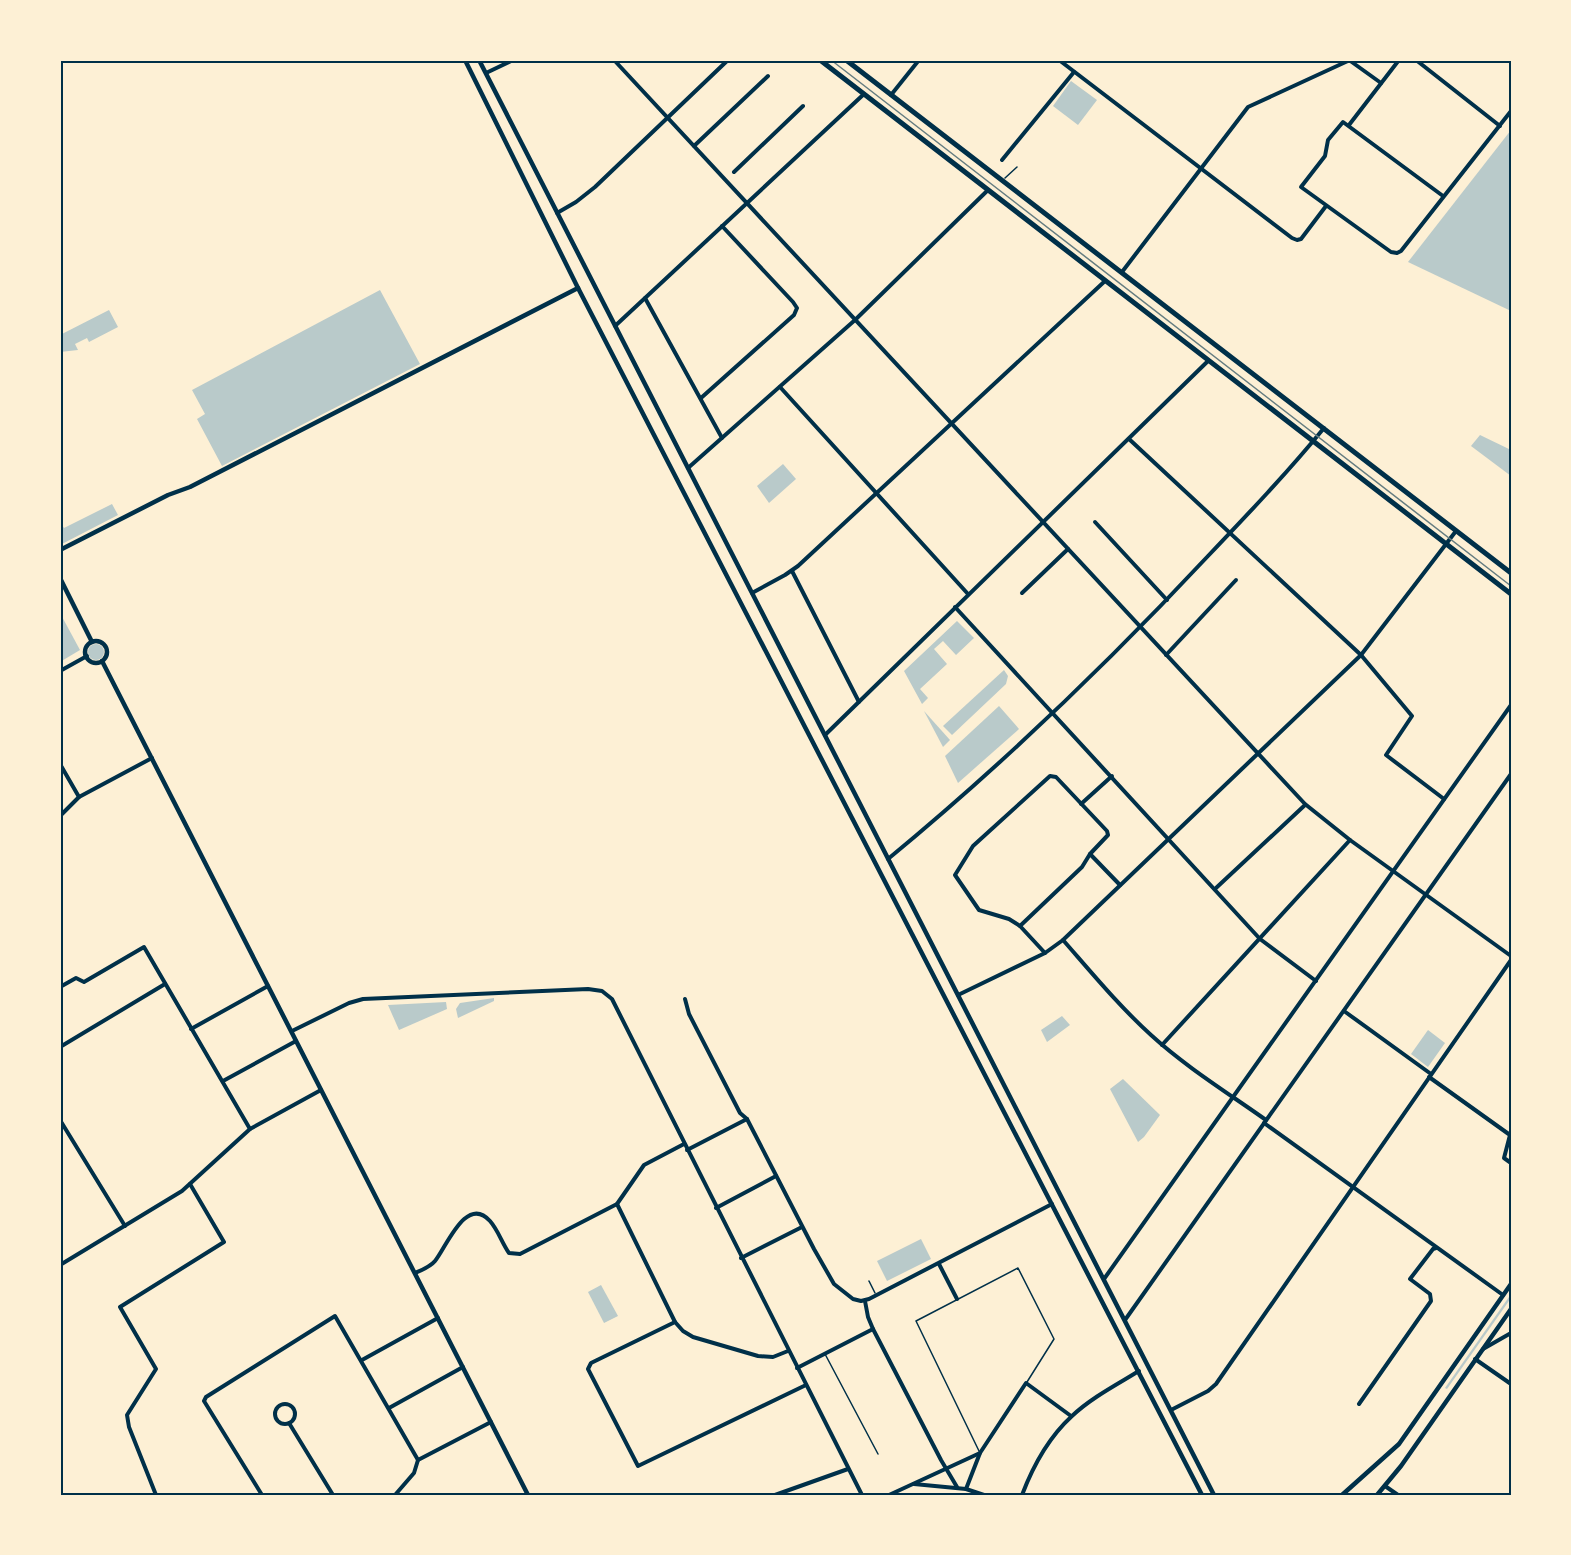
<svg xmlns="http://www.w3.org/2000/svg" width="1571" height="1555" font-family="Poppins,sans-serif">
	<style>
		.green { fill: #b9caca }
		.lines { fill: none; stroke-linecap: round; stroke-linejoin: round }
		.service { stroke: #003049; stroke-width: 1.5 }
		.minor { stroke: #003049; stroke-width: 4 }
		.tertiary { stroke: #003049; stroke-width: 4.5 }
		.secondary { stroke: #003049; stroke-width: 4.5 }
		.primary { stroke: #003049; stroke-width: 5 }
		.tram { stroke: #657d81; stroke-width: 1.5 }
		.neatline { fill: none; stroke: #003049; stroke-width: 2 }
	</style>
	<rect width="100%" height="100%" fill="#fdf0d5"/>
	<g class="green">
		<polygon points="1071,81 1097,100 1078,125 1053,106"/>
		<polygon points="1511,130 1511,311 1408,262"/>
		<polygon points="380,290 420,364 222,466 197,419 205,414 192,390"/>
		<polygon points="109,310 118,327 89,342 87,338 75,344 78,350 60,352 60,335"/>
		<polygon points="1480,435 1511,450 1511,476 1471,446"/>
		<polygon points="783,464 796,479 769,503 757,486"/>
		<polygon points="112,504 118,515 60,545 60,522 64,528"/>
		<polygon points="60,613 80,650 60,662"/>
		<polygon points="957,621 974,638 956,655 943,641 934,649 947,664 920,689 928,698 922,704 904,671"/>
		<circle cx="96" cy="652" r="8"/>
		<polygon points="1004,670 1008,676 1006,684 952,735 943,726"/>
		<polygon points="999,706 1019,729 958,783 945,756"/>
		<polygon points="924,711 950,740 943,747"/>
		<polygon points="494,998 494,1001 458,1018 456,1009 460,1003"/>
		<polygon points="446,1002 447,1009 399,1030 388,1005"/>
		<polygon points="1062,1016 1070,1025 1047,1042 1041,1030"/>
		<polygon points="1428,1030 1445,1043 1428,1067 1411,1054"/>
		<polygon points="1123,1079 1160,1115 1144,1137 1138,1142 1110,1089"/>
		<polygon points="921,1239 931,1259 887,1281 877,1261"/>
		<polygon points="601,1285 618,1316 604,1323 588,1292"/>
		<polygon points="1511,1294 1511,1298 1447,1389 1445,1388"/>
	</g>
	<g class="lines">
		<g class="service">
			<polyline points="1005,178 1017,167"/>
			<polyline points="869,1281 875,1293"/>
			<polyline points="825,1354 878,1454"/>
			<polyline points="979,1451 916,1321 1018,1268 1054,1339 1027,1382"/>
		</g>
		<g class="minor">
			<polyline points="614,60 1305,804 1350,840 1511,956"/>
			<polyline points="1059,60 1292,238 1297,240 1301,239 1326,206"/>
			<polyline points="1349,60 1381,83"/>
			<polyline points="1416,60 1500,126"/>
			<polyline points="486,73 513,60"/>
			<polyline points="891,95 919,60"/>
			<polyline points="1349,125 1399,60"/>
			<polyline points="694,146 768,76"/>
			<polyline points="1002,160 1074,72"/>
			<polyline points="734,172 803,106"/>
			<polyline points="1443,196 1343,122 1328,140 1325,156 1301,187 1391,252 1397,253 1401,251 1511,111"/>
			<polyline points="557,213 576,202 595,187 728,60"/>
			<polyline points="1122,272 1248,107 1350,60"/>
			<polyline points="645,298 722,438"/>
			<polyline points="615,326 864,94"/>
			<polyline points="780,387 968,594"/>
			<polyline points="701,398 794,315 797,308 793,302 722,226"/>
			<polyline points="1129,439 1361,655 1412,716 1386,755 1444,799"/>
			<polyline points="688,468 855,320 988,190"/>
			<polyline points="1095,522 1167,600"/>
			<polyline points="792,571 859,702"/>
			<polyline points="752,593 785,575 798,566 1105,281"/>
			<polyline points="1022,593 1068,549"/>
			<polyline points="955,607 1260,939 1316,981"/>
			<polyline points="1166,655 1236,580"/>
			<polyline points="60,671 87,656"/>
			<polyline points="825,735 1208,361"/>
			<polyline points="60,764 79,797"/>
			<polygon points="1050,776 1056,777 1107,831 1108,835 1090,854 1082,867 1020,926 1009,919 979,910 955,875 973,846"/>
			<polyline points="1081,804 1112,776"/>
			<polyline points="60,816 79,797 152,758"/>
			<polyline points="1090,854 1120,885"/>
			<path d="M888,859C1002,765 1108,663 1208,556C1248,514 1288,472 1324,428"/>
			<polyline points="1216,888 1305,805"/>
			<polyline points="1020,926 1045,953"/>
			<path d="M1063,940C1091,972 1119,1006 1151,1035C1186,1067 1228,1093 1266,1120"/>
			<polyline points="60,987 76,978 84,982 144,947 250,1129"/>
			<polyline points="958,995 1045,953 1063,940 1361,655 1456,531"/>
			<polyline points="685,999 689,1014 740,1113 747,1119 814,1249 834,1284 853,1299 861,1301 869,1299 1052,1204"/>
			<polyline points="1344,1011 1431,1074"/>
			<polyline points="191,1029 268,986"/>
			<polyline points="292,1031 349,1003 363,999 588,989 602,991 612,999 862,1495"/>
			<polyline points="1162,1045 1350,840"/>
			<polyline points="60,1047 165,984"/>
			<polyline points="1429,1077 1510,1135 1504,1158 1511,1163"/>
			<polyline points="223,1081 296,1041"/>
			<polyline points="60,1120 125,1226"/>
			<polyline points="1264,1123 1503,1295"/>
			<polyline points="687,1150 747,1119"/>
			<polyline points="617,1204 675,1322"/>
			<polyline points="716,1208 776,1176"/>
			<polyline points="741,1258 802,1227"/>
			<polyline points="939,1264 957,1299"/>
			<polyline points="60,1265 182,1191 250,1129 321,1090"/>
			<path d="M415,1273C422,1270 430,1267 435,1261C446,1248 466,1194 490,1221C498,1230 502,1243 509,1253L520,1254L617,1204L644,1165L684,1144"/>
			<polyline points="1104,1279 1511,705"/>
			<polyline points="865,1301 868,1317 873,1329 941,1460 957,1487"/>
			<polyline points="1125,1320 1511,774"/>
			<polyline points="1483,1349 1511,1333"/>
			<polyline points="788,1351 773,1357 758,1356 693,1337 683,1331 675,1322 591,1363 588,1369 638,1466 806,1385"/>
			<polyline points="1475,1359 1511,1384"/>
			<polyline points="362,1360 438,1318"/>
			<polyline points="797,1368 873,1329"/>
			<polyline points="1359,1404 1431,1301 1430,1294 1410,1279 1433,1249 1436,1248"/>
			<circle cx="285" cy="1414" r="10"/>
			<polyline points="389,1408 463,1367"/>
			<polyline points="1171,1410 1208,1391 1216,1384 1511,960"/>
			<polyline points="289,1423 333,1495"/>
			<polyline points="914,1484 966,1489 984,1495"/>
			<polyline points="1385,1486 1398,1495"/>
			<polyline points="966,1489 980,1453 1026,1383 1071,1416"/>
			<polyline points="156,1495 129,1427 127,1415 156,1369 120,1307 224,1242 190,1184"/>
			<polyline points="262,1495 204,1401 206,1397 335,1316 418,1460"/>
			<polyline points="395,1495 414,1473 418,1460 491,1422"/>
			<polyline points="775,1495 848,1469"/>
			<polyline points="889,1495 980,1453"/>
			<path d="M1022,1495C1033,1466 1049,1437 1072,1416C1091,1398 1116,1385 1139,1371"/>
		</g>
		<g class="tertiary">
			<polyline points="60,550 168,495 190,487 578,288"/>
			<polyline points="60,578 92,642"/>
			<circle cx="96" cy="652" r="11"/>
			<polyline points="102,661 528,1495"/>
		</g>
		<g class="secondary">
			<polyline points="465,60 578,288 1202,1495"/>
			<polyline points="479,60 1214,1495"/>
			<polyline points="1342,1495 1399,1444 1511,1284"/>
			<polyline points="1377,1495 1401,1466 1511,1309"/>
		</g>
		<g class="primary">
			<polyline points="820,60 1511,594"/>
			<polyline points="846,60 1511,573"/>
		</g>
		<polyline class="tram" points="831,60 1511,586"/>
	</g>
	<rect width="1571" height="1555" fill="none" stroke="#fdf0d5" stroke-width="123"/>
	<rect x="62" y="62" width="1448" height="1432" class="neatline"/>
</svg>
